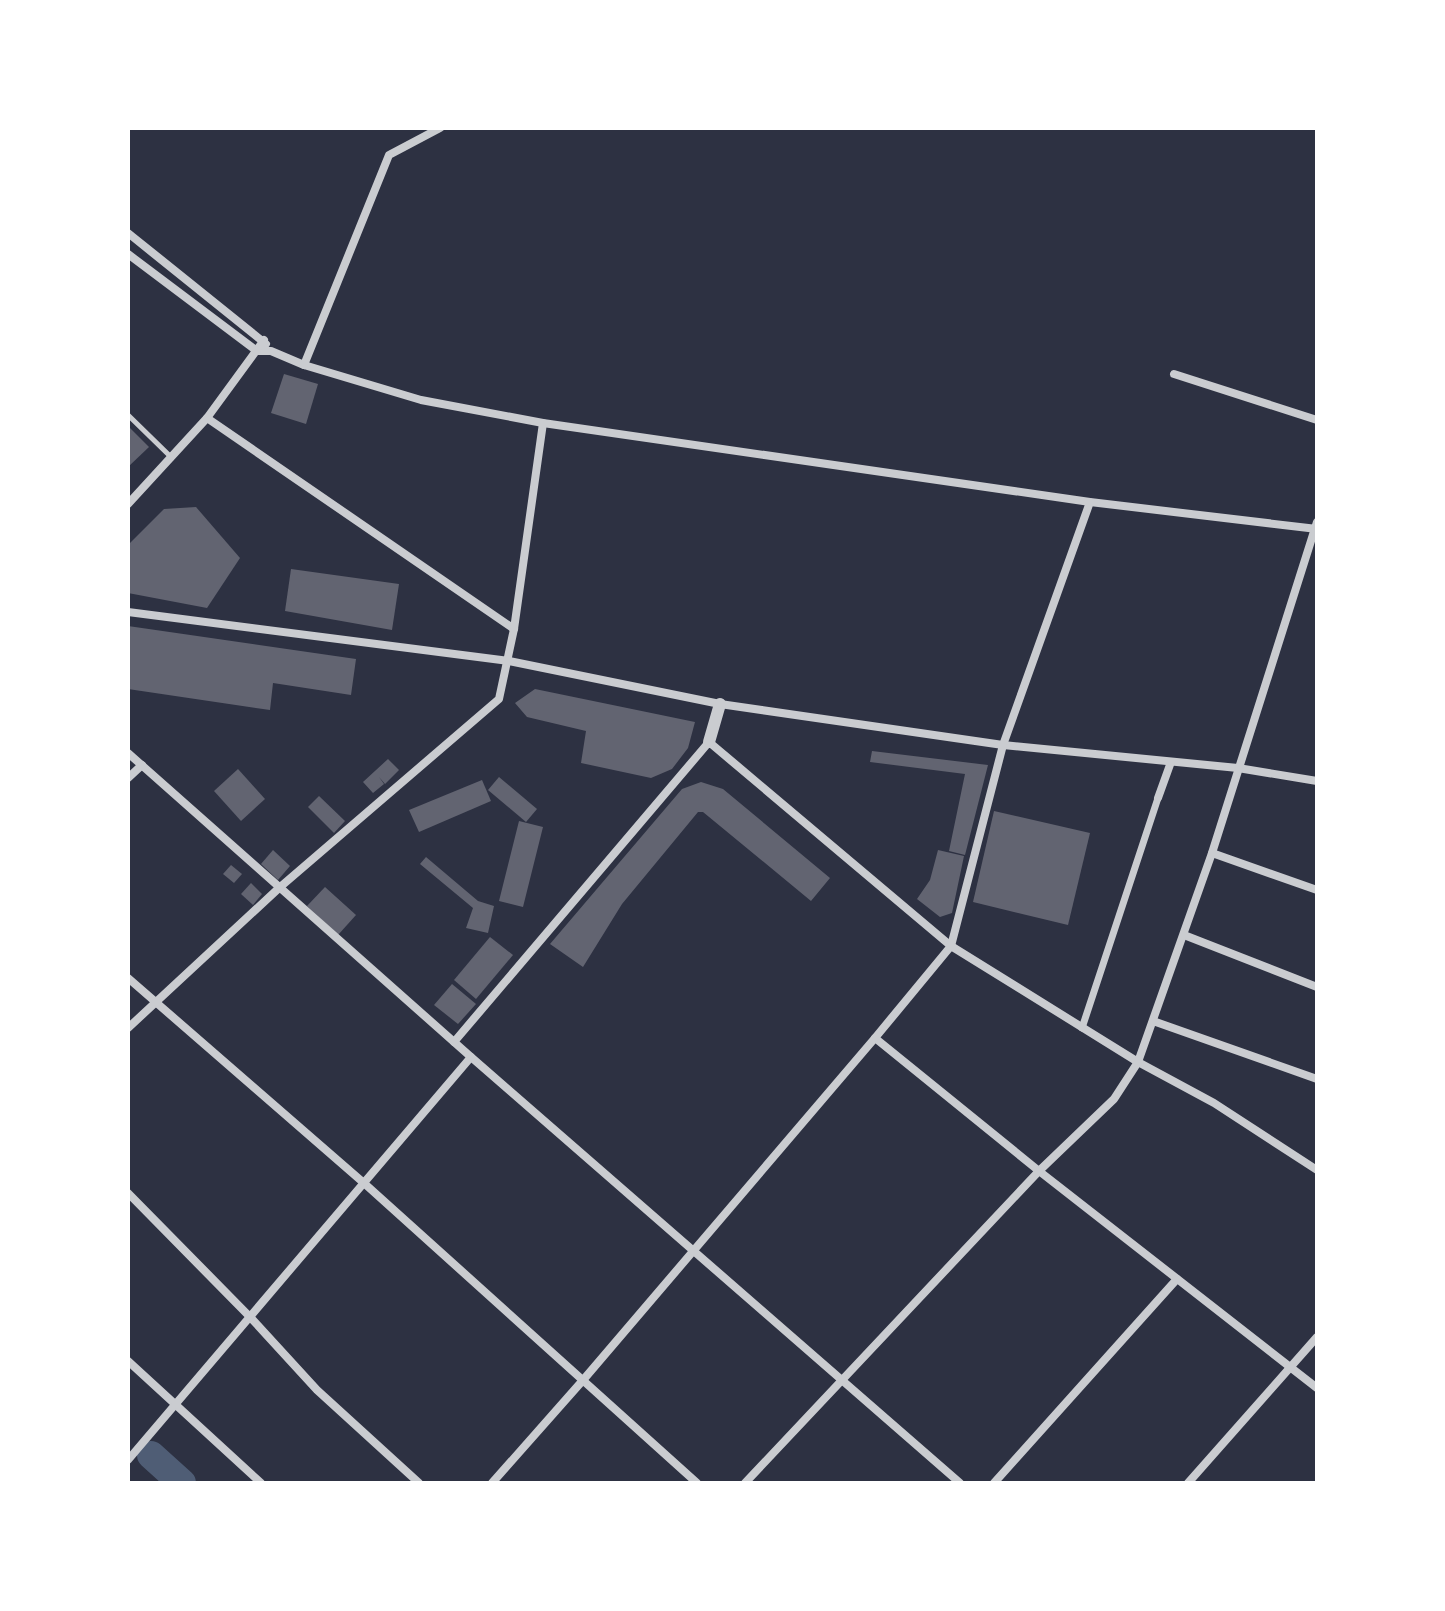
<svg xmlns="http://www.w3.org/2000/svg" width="1445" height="1611" font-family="Ubuntu,sans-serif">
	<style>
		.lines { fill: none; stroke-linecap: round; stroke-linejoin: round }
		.river { stroke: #4f5d75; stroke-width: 28 }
		.building { fill: #626471 }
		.service { stroke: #caccd0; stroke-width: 5 }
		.pedestrian { stroke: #caccd0; stroke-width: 7 }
		.minor { stroke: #caccd0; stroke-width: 8 }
		.tertiary { stroke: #caccd0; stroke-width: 12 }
	</style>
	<rect width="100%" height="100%" fill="#2d3142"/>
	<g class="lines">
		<polyline class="river" points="151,1455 182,1483"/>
	</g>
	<g class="building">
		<polygon points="284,374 318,384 306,424 271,413"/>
		<polygon points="128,426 149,447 128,467"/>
		<polygon points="196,507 240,558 207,608 128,593 128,545 164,509"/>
		<polygon points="291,569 399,584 392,630 285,611"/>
		<polygon points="128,626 356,659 351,695 273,683 270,710 128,689"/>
		<polygon points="535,689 695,722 688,748 672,769 651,778 581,763 586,731 527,717 515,703"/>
		<polygon points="872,751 988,765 965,855 949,851 965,774 870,762"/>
		<polygon points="388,759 399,770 385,784 379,777 384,784 373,793 363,782"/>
		<polygon points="238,769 265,799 241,821 214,791"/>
		<polygon points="499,777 537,809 526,822 488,790"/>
		<polygon points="482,780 491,801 419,832 409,810"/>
		<polygon points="701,782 723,789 830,878 811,901 703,812 698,812 622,904 583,967 550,944 682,789"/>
		<polygon points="319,796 345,821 334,833 308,807"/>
		<polygon points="994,811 1090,833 1068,925 973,902"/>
		<polygon points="519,821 543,827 523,907 499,901"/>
		<polygon points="273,850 290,866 278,880 261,864"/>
		<polygon points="938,850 964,856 952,913 940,917 917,899 930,880"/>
		<polygon points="426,857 478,901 494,906 488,933 466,928 473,908 420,864"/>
		<polygon points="231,865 242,874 234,883 223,874"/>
		<polygon points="251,883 262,894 253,905 241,894"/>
		<polygon points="325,887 356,915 338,935 307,906"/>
		<polygon points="490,937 513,955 476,999 454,980"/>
		<polygon points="452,984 476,1004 458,1024 434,1005"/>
	</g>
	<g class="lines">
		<polyline class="service" points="128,415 172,458"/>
		<polyline class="pedestrian" points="1082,1028 1158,798"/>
		<g class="minor">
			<polyline points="128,233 266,344"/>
			<polyline points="128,254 257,351 271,351 304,365 421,400 543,423 1090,502 1317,529"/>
			<polyline points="304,365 389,155 440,128"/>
			<polyline points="1174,374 1317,420"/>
			<polyline points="207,418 514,629"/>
			<polyline points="128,504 207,418 264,340"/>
			<polyline points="128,612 509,661 720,704 1003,745 1238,768 1317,781"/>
			<polyline points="128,753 471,1057 960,1483"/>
			<polyline points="128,778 142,765"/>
			<polyline points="1158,798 1171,762"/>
			<polyline points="1212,853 1317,890"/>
			<polyline points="1184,935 1317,987"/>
			<polyline points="128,978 365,1184 697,1483"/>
			<polyline points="1153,1021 1317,1079"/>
			<polyline points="128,1028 279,888 499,699 514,629 543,423"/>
			<polyline points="875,1038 1039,1171 1317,1388"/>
			<polyline points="454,1042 709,742 951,946 1138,1062 1214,1103 1317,1170"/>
			<polyline points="128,1193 251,1318 317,1390 419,1483"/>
			<polyline points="128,1361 261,1483"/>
			<polyline points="128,1460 471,1057"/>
			<polyline points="492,1483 584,1379 875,1038 951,946 1003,745 1090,502"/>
			<polyline points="745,1483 1039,1171 1114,1099 1138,1062 1212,853 1317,522"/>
			<polyline points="994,1483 1177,1279"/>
			<polyline points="1188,1483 1317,1337"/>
		</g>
		<polyline class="tertiary" points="709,742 720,704"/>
	</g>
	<rect width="1445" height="1611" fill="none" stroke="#ffffff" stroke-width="260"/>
</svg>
